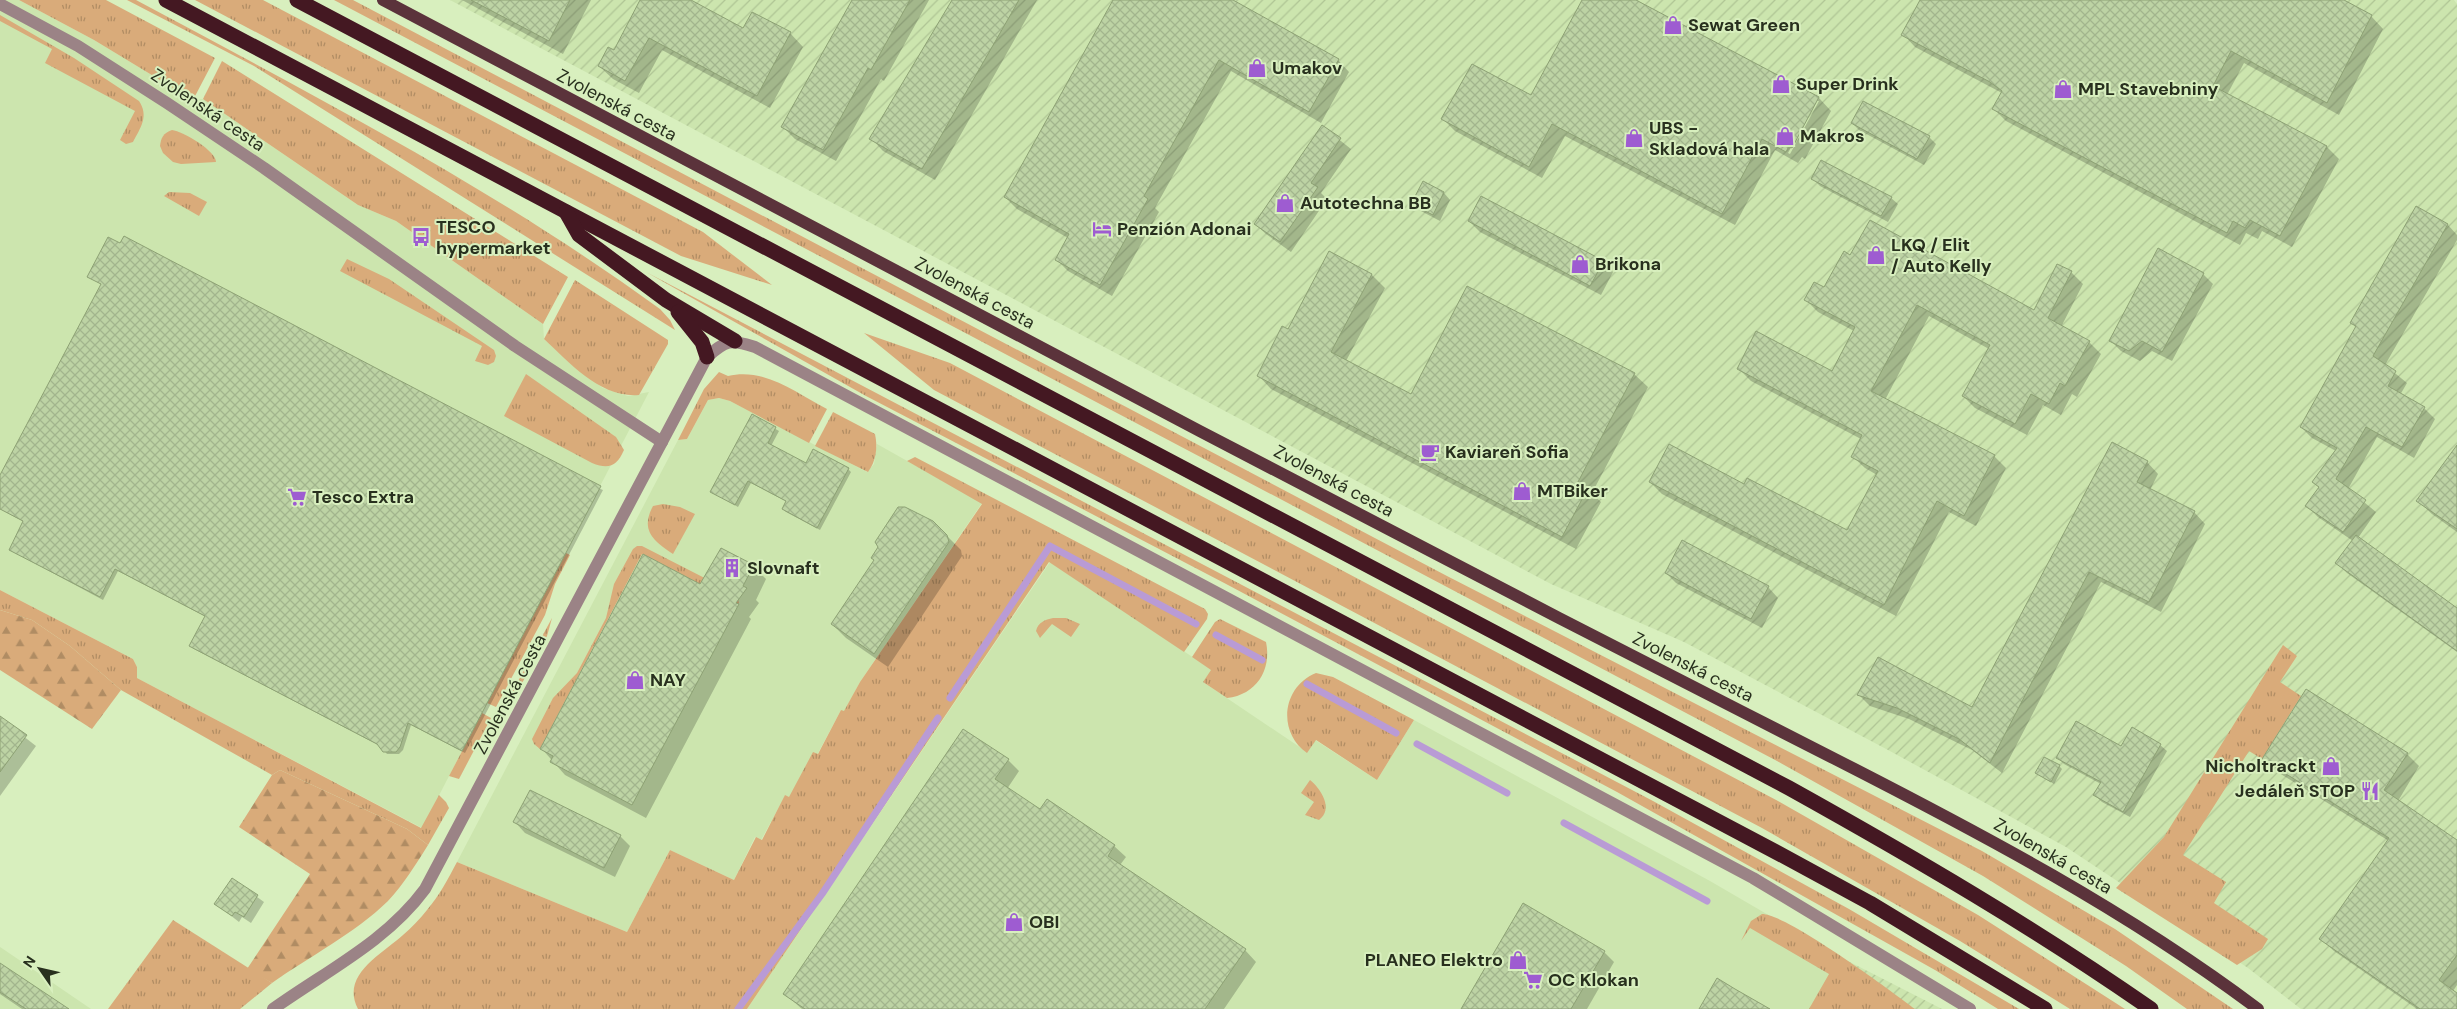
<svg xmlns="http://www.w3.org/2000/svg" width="2457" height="1009" font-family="'DM Sans',sans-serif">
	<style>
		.built { fill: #cce5ae }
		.industrial { fill: url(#industrial-furrows) }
		.grass { fill: url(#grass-tufts) }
		.forest { fill: url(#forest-firs) }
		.shadow { fill: #0003; fill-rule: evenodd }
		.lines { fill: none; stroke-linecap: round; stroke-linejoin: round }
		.stream { stroke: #b99bd5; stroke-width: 7 }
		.building { fill: url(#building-cross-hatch); stroke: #8da174 }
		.minor { stroke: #9b8386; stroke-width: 12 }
		.major { stroke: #5b333b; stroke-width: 12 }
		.highway { stroke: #441822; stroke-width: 15 }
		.labels { text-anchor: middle; stroke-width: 4; stroke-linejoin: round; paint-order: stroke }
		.poi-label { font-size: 18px; font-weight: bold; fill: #28301e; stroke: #d8efbe; text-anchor: start }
		.street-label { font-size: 18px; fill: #28301e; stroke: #d8efbe }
	</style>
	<defs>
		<pattern id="industrial-furrows" width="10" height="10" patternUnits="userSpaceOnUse" patternTransform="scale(1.25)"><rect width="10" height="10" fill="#cce5ae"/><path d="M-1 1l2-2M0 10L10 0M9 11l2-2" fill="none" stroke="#afc595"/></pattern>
		<pattern id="grass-tufts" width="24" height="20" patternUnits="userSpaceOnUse" patternTransform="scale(1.25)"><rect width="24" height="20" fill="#d9ab7a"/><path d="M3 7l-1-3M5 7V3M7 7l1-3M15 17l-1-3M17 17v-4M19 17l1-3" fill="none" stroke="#b08c63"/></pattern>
		<pattern id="forest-firs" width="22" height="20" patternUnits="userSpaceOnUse" patternTransform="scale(1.25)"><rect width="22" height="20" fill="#d9ab7a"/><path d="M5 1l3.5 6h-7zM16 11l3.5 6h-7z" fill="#b08c63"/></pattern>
		<pattern id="building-cross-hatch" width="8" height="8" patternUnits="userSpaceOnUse" patternTransform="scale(1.25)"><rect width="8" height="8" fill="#bdd3a4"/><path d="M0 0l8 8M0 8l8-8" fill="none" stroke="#a2b58d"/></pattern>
	</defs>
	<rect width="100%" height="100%" fill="#d8efbe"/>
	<g class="built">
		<polygon points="0,0 19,0 94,40 193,100 203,99 358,205 396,221 543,324 544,339 573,366 603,388 628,396 649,392 422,828 137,678 137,667 133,659 0,590"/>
		<polygon points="719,398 730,401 867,472 874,464 877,444 982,503 860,682 844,712 841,710 817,755 813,753 789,798 785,796 761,840 755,837 734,880 670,850 627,932 457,862 678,440 687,439 708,400"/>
		<polygon points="1050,562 1212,670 1203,682 1307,752 1315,740 1377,780 1414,720 1710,881 1842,958 1811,1009 747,1009"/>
		<polygon points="0,947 6,951 91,1009 0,1009"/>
	</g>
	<g class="industrial">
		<polygon points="450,0 2454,0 2457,4 2457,1009 2301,1009 2248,968 2066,847 1888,750 1684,642 1551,584"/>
		<polygon points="1842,958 1942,1009 1811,1009"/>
	</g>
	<g class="grass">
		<polygon points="19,0 106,0 215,58 193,100 94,40"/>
		<path d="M127,0H136C315,96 495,189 660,309L670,320L675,330L254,66Z"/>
		<polygon points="195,0 263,0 703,232 772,285 681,256"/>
		<polygon points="334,0 353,0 1447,576 1982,851 2115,929 2233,1009 2187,1009 2126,966 1983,876 1777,761"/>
		<path d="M0,15L74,58L139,101C149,116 141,127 133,142L126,144L120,140L135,111L45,63L52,49L0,21Z"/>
		<polygon points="222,61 568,277 543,324 396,221 358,205 203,99"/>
		<path d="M172,130C183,131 216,151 216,162L181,164L173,162L163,153L160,146C161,138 163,133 172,130Z"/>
		<polygon points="169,192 190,193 207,202 199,216 164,196"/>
		<polygon points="347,259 389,279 494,350 496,356 494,362 488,365 475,361 482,346 340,271"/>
		<polygon points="646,272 1653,801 1849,909 2019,1009 1998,1009 1935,970 1617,792 1228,585 866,396"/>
		<path d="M575,280L668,340V344L639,395C600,398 570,363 544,339Z"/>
		<polygon points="864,333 950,363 1778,801 1978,915 2125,1009 2070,1009 1960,941 1762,828 934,390"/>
		<path d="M719,372L728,376C764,367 796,393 827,409L809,443L730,401L719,398L708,400L687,439L678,440L704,389Z"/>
		<path d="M526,374L616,437L624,450C617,466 609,470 592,463L504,416Z"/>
		<path d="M833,412L875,434C878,448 876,461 868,472L815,446Z"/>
		<path d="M915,457L1205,609L1208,614L1207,619L1184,652L1049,562L747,1009H358C340,975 382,954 403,935C411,928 420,919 427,910C439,896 448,879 457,862L627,932L670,850L734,880L756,837L762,840L785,795L789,797L813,752L818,754L841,710L844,711L860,682L982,504L907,461Z"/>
		<path d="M663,504L680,507L695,514L673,554C653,541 640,530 653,506Z"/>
		<polygon points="637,546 642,546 732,592 738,597 739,604 642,554 540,749 534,744 532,739 553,698 577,673 606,618 614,584 633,549"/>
		<polygon points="566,553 570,555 555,584 545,615 496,707 487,703"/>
		<polygon points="0,590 133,659 137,667 137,678 421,828 439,795 446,802 449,808 428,845 407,829 280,770 272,775 121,690 70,646 32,620 0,610"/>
		<polygon points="552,618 547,636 510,706 503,709"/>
		<path d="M1053,618H1066L1080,624L1071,637L1052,624L1040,638L1036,631C1038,622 1045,620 1053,618Z"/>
		<path d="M1220,619L1266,642C1272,670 1256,695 1227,698L1203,682L1211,670L1192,657L1215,622Z"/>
		<polygon points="2283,645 2297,656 2280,682 2301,696 2262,759 2249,751 2183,855 2226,882 2214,903 2268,939 2262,949 2237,965 2116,888 2164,837"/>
		<path d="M1316,673L1333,677L1414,720L1377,780L1316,740L1307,753C1277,732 1282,687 1316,673Z"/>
		<polygon points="482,713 491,718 459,779 449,776"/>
		<path d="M1310,780C1321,789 1334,809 1319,820L1305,815L1314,802L1301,793Z"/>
		<path d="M1762,914C1787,914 1890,990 1915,1009H1809L1829,974L1750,928L1741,941L1751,921Z"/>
		<polygon points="173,920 272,983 240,1009 108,1009"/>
	</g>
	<g class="forest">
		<polygon points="0,610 32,620 70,646 121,690 92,729 0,670"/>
		<path d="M280,770L407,829L428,845C416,864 404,884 388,901C354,934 310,956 272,983L247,969L310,874L239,827L272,775Z"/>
	</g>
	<g class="shadow">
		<polygon points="462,0 591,0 563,54"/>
		<polygon points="642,0 689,0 744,29 790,33 803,47 770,108 662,50 639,93 613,79 599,66 614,52"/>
		<polygon points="853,0 929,0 884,81 881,79 836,161 795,139 783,127"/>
		<polygon points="953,0 1037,0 935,180 883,151 871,138"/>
		<polygon points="1116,0 1231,0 1338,60 1349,72 1321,123 1231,71 1155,208 1159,212 1112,296 1068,271 1056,259 1068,238 1017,209 1005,197"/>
		<path d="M1583,0H1633L1819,98L1831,111L1805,159L1802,157L1798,163L1775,150L1735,225L1565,136L1542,178L1455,131L1443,119L1532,97ZM1816,101H1819L1790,154L1788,153Z"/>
		<polygon points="1921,0 2341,0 2371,16 2383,29 2339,115 2244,63 2227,95 2327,147 2339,159 2292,247 2262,231 2258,239 2246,233 2240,245 2006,121 1994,109 2002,93 1915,47 1903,34"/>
		<polygon points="1852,123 1929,137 1936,144 1924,165 1859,130"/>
		<polygon points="1322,126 1351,149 1321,193 1327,199 1291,252 1266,234 1255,224"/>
		<polygon points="1813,179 1891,198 1898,204 1888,222 1820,186"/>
		<polygon points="1423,183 1444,193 1450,200 1440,221 1419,210 1413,204"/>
		<polygon points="2416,207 2448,225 2457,235 2457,240 2385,365 2407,383 2400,395 2424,408 2435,419 2414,458 2377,437 2348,489 2376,512 2358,538 2457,609 2457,652 2347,573 2337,563 2353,541 2318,517 2307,506 2319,488 2314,482 2336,451 2312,438 2301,427 2356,328 2352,323"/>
		<polygon points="1469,221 1603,262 1613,272 1601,295 1480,232"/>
		<polygon points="1330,253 1372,275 1385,288 1346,361 1412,396 1634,374 1648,387 1592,493 1601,502 1576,549 1271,389 1258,375 1288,331"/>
		<polygon points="1851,256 2034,312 2071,272 2083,284 2061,327 2089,342 2101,354 2077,397 2072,394 2061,415 2043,405 2027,435 1975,408 1963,396 1989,349 1929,316 1885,400 1994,456 2006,468 1976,526 1949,512 1896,616 1662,494 1650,482 1744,486 1848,532 1877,475 1865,468 1853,457 1861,439 1751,381 1739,369 1832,372 1854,331 1818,312 1806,300 1824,289"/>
		<polygon points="2203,274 2213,284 2172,361 2152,351 2140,361 2121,351 2110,340"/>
		<polygon points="89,277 603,490 465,753 411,725 403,750 399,754 387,754 380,746 194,649 191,646 206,617 118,571 103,600 10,550 24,522 0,509 0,478 102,285"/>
		<polygon points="753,416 779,431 771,446 806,464 848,469 851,472 820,530 786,512 783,509 787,502 751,483 738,507 712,492"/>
		<polygon points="2457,448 2457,532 2432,514 2418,501"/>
		<polygon points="2147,462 2158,474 2150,490 2194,512 2205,524 2161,612 2101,582 2002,773 1972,750 1909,719 1870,706 1859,695 1973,708"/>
		<polygon points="933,522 961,550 962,556 888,667 846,638 832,624"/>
		<polygon points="753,566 766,579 756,600 759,603 749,617 751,619 646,818 565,775 542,749 701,586"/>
		<polygon points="1666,573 1768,587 1778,598 1762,628 1676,583"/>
		<polygon points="0,718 36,746 0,796"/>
		<polygon points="2160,745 2167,751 2130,817 2102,802 2095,795 2101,784 2064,764 2058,758 2122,747"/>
		<polygon points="2407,754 2419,766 2398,801 2457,842 2457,985 2453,991 2457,994 2457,1009 2417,1009 2334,951 2321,939 2389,841 2276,771 2263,759"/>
		<polygon points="1008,760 1019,771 1007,789 1040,811 1114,846 1126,857 1120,865 1245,950 1256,962 1224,1009 802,1009 785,994"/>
		<polygon points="2059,766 2062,769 2054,784 2036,773"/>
		<polygon points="515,822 620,836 630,846 615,877 525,833"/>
		<polygon points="232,879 264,902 251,923 242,917 239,922 216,904"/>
		<polygon points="1604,952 1614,962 1587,1009 1463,1009"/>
		<polygon points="0,966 66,1009 22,1009 0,994"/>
	</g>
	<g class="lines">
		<g class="stream">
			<polyline points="1216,635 1262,660"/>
			<polyline points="1307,684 1396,733"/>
			<polyline points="950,698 1050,546 1196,624"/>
			<polyline points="1417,744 1507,793"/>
			<polyline points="1564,823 1707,901"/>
			<polyline points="738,1009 822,894 938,718"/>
		</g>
	</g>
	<g class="building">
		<polygon points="471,0 570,0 549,41"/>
		<polygon points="640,0 691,0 743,28 752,12 791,32 757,96 649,38 625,81 598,66 608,47 614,50"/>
		<polygon points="852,0 910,0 871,70 868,68 823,150 781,127"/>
		<polygon points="952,0 1019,0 922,169 869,139"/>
		<polygon points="1113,0 1233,0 1339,59 1309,112 1219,60 1144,196 1148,199 1100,285 1055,260 1069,234 1004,197"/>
		<polygon points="1582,0 1636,0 1819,97 1792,148 1789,146 1786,152 1762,139 1722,214 1552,124 1529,167 1441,119 1472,64 1531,95"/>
		<polygon points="1920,0 2344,0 2372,15 2327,103 2231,51 2213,86 2327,146 2280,236 2250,220 2245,228 2233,221 2227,233 1992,109 2002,91 1990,82 1901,35"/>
		<polygon points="1863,101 1930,136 1917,159 1851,123"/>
		<polygon points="1322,125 1341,138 1311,183 1318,187 1280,242 1254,224"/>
		<polygon points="1821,160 1892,197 1881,216 1811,179"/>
		<polygon points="1423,181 1444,192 1433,215 1411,204"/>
		<polygon points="1481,196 1604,261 1590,286 1468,221"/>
		<polygon points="2416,206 2448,224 2373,356 2396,371 2388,386 2425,407 2402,447 2366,427 2336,479 2366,500 2343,532 2305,506 2319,487 2312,482 2337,448 2300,427 2356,326 2350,323"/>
		<polygon points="1870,220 2034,310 2057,264 2072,271 2048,318 2090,341 2065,386 2060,383 2049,404 2031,394 2015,424 1962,396 1990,345 1917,305 1871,391 1995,455 1964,516 1937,501 1884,605 1649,482 1669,444 1744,484 1747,478 1847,530 1878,471 1851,457 1862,435 1737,369 1756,331 1832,371 1855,327 1804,300 1814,282 1824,287 1844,251 1850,255"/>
		<polygon points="124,236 601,486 462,751 408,723 400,747 396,752 383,752 377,744 189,646 205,616 115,569 100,597 9,550 23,521 0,509 0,475 101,284 87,277 108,237 120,243"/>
		<polygon points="2158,248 2204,273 2162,352 2142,341 2129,351 2109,341"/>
		<polygon points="1329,251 1372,274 1331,352 1411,394 1467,286 1635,373 1578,482 1588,488 1562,537 1257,376 1282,326 1288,329"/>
		<polygon points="752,414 776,427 768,443 806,463 813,449 849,468 817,528 782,509 786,501 748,481 735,505 710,492"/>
		<polygon points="2112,442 2148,461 2137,482 2195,511 2149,602 2089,572 1990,763 1959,739 1897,708 1857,695 1878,657 1972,707"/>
		<polygon points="2457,445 2457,529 2416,501"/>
		<polygon points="898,507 905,507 933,521 947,535 949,542 874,654 831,624 874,560 871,558 878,547 875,542"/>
		<polygon points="2356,535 2457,608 2457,651 2335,563"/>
		<polygon points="1682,540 1769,586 1751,619 1665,573"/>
		<polygon points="721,548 754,565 743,586 747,588 736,603 739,604 632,805 550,762 553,756 540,749 643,554 700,584"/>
		<polygon points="2306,689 2408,753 2384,790 2457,840 2457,955 2439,980 2457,993 2457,1009 2420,1009 2319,939 2389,838 2262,759"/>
		<polygon points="0,716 27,735 0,772"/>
		<polygon points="2076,721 2121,746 2132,727 2161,744 2123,812 2093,795 2101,782 2056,758"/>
		<polygon points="963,729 1009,759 995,779 1040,809 1047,799 1115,845 1108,856 1246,949 1205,1009 805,1009 783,994"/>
		<polygon points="2044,757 2060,765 2051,782 2035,773"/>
		<polygon points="530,790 621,835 604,868 513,822"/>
		<polygon points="232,878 258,895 244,917 235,912 232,916 214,904"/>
		<polygon points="1523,903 1605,951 1571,1009 1461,1009"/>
		<polygon points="0,963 69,1009 26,1009 0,992"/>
		<polygon points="1717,978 1735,989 1770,1009 1699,1009"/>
	</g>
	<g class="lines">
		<g class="minor">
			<polyline points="0,4 78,46 167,103 264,168 515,346 662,442"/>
			<path d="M273,1009C326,971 386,942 425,889L707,357C726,340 730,339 755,347L1753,878L1970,1009"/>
		</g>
		<path class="major" d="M383,0C774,209 1166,414 1559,618C1650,665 1743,712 1835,759C1982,834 2126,910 2258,1009"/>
		<g class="highway">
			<polyline points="166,0 1776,852 1870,903 2045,1009"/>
			<path d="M297,0L1789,788C1913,857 2035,928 2151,1009"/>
			<polyline points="566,212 579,235 666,300 735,341"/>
			<polyline points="678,312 702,342 707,357"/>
		</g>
	</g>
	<defs>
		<g id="shop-bare" transform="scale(1.5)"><path d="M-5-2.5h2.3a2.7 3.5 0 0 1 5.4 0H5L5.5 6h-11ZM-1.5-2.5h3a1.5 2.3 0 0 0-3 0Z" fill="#9e5cd1" stroke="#d8efbe" stroke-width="2.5" paint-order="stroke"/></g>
		<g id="hotel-bare" transform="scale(1.5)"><path d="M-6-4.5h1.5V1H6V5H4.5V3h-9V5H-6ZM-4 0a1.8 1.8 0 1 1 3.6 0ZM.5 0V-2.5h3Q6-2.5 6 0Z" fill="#9e5cd1" stroke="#d8efbe" stroke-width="2.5" paint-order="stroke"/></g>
		<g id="bus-bare" transform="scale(1.5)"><path d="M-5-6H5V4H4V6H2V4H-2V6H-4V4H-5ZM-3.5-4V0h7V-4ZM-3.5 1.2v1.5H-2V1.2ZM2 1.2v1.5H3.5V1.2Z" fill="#9e5cd1" stroke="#d8efbe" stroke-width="2.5" paint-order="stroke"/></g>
		<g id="cafe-bare" transform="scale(1.5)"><path d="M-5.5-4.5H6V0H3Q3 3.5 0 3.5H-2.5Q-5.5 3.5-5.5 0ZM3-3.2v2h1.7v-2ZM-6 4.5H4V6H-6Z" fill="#9e5cd1" stroke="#d8efbe" stroke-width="2.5" paint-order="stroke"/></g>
		<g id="supermarket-bare" transform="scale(1.5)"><path d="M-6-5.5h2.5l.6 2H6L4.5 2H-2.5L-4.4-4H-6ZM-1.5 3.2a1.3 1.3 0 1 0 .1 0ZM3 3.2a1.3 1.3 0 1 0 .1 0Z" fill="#9e5cd1" stroke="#d8efbe" stroke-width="2.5" paint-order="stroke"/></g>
		<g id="building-bare" transform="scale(1.5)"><path d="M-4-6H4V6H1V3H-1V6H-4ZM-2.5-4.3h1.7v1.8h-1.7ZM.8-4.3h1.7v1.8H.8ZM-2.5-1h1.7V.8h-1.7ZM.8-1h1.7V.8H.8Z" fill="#9e5cd1" stroke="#d8efbe" stroke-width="2.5" paint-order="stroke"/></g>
		<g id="restaurant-bare" transform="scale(1.5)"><path d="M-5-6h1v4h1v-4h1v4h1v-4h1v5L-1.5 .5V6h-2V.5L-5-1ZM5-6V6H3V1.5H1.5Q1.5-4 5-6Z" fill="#9e5cd1" stroke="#d8efbe" stroke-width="2.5" paint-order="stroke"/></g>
	</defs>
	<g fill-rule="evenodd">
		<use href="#shop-bare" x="1673" y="25"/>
		<use href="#shop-bare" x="1257" y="68"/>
		<use href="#shop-bare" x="1781" y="84"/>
		<use href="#shop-bare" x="2063" y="89"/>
		<use href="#shop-bare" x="1785" y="136"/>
		<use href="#shop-bare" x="1634" y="138"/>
		<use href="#shop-bare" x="1285" y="203"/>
		<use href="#hotel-bare" x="1102" y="229"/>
		<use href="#bus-bare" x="421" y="237"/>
		<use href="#shop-bare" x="1876" y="255"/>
		<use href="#shop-bare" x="1580" y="264"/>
		<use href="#cafe-bare" x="1430" y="452"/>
		<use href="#shop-bare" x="1522" y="491"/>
		<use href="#supermarket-bare" x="297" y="497"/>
		<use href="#building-bare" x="732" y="568"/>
		<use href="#shop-bare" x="635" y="680"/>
		<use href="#shop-bare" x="2331" y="766"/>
		<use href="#restaurant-bare" x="2370" y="791"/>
		<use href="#shop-bare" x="1014" y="922"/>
		<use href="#shop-bare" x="1518" y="960"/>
		<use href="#supermarket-bare" x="1533" y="980"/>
	</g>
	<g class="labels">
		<g class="poi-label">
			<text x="1688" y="31">Sewat Green</text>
			<text x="1272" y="74">Umakov</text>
			<text x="1796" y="90">Super Drink</text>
			<text x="2078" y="95">MPL Stavebniny</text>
			<text x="1649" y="134">UBS -<tspan x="1649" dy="21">Skladová hala</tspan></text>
			<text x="1800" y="142">Makros</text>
			<text x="1300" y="209">Autotechna BB</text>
			<text x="436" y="233">TESCO<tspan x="436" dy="21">hypermarket</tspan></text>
			<text x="1117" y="235">Penzión Adonai</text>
			<text x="1891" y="251">LKQ / Elit<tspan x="1891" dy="21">/ Auto Kelly</tspan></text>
			<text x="1595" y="270">Brikona</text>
			<text x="1445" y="458">Kaviareň Sofia</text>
			<text x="1537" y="497">MTBiker</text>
			<text x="312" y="503">Tesco Extra</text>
			<text x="747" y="574">Slovnaft</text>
			<text x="650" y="686">NAY</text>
			<text x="2316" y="772" text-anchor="end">Nicholtrackt</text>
			<text x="2355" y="797" text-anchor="end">Jedáleň STOP</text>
			<text x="1029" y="928">OBI</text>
			<text x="1503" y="966" text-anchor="end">PLANEO Elektro</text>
			<text x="1548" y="986">OC Klokan</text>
		</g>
		<g class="street-label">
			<text transform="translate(617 105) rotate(28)" y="6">Zvolenská cesta</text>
			<text transform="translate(208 110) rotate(34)" y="6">Zvolenská cesta</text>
			<text transform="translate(975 293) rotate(28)" y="6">Zvolenská cesta</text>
			<text transform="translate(1334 481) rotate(28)" y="6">Zvolenská cesta</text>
			<text transform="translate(1693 667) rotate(27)" y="6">Zvolenská cesta</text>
			<text transform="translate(510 694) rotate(-62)" y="6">Zvolenská cesta</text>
			<text transform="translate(2053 856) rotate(30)" y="6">Zvolenská cesta</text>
		</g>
	</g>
	<g transform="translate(40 969) rotate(304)" stroke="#d8efbe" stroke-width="4" paint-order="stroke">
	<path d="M0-4L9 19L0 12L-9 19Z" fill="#28301e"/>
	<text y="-8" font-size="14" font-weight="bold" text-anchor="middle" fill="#28301e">N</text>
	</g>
</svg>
